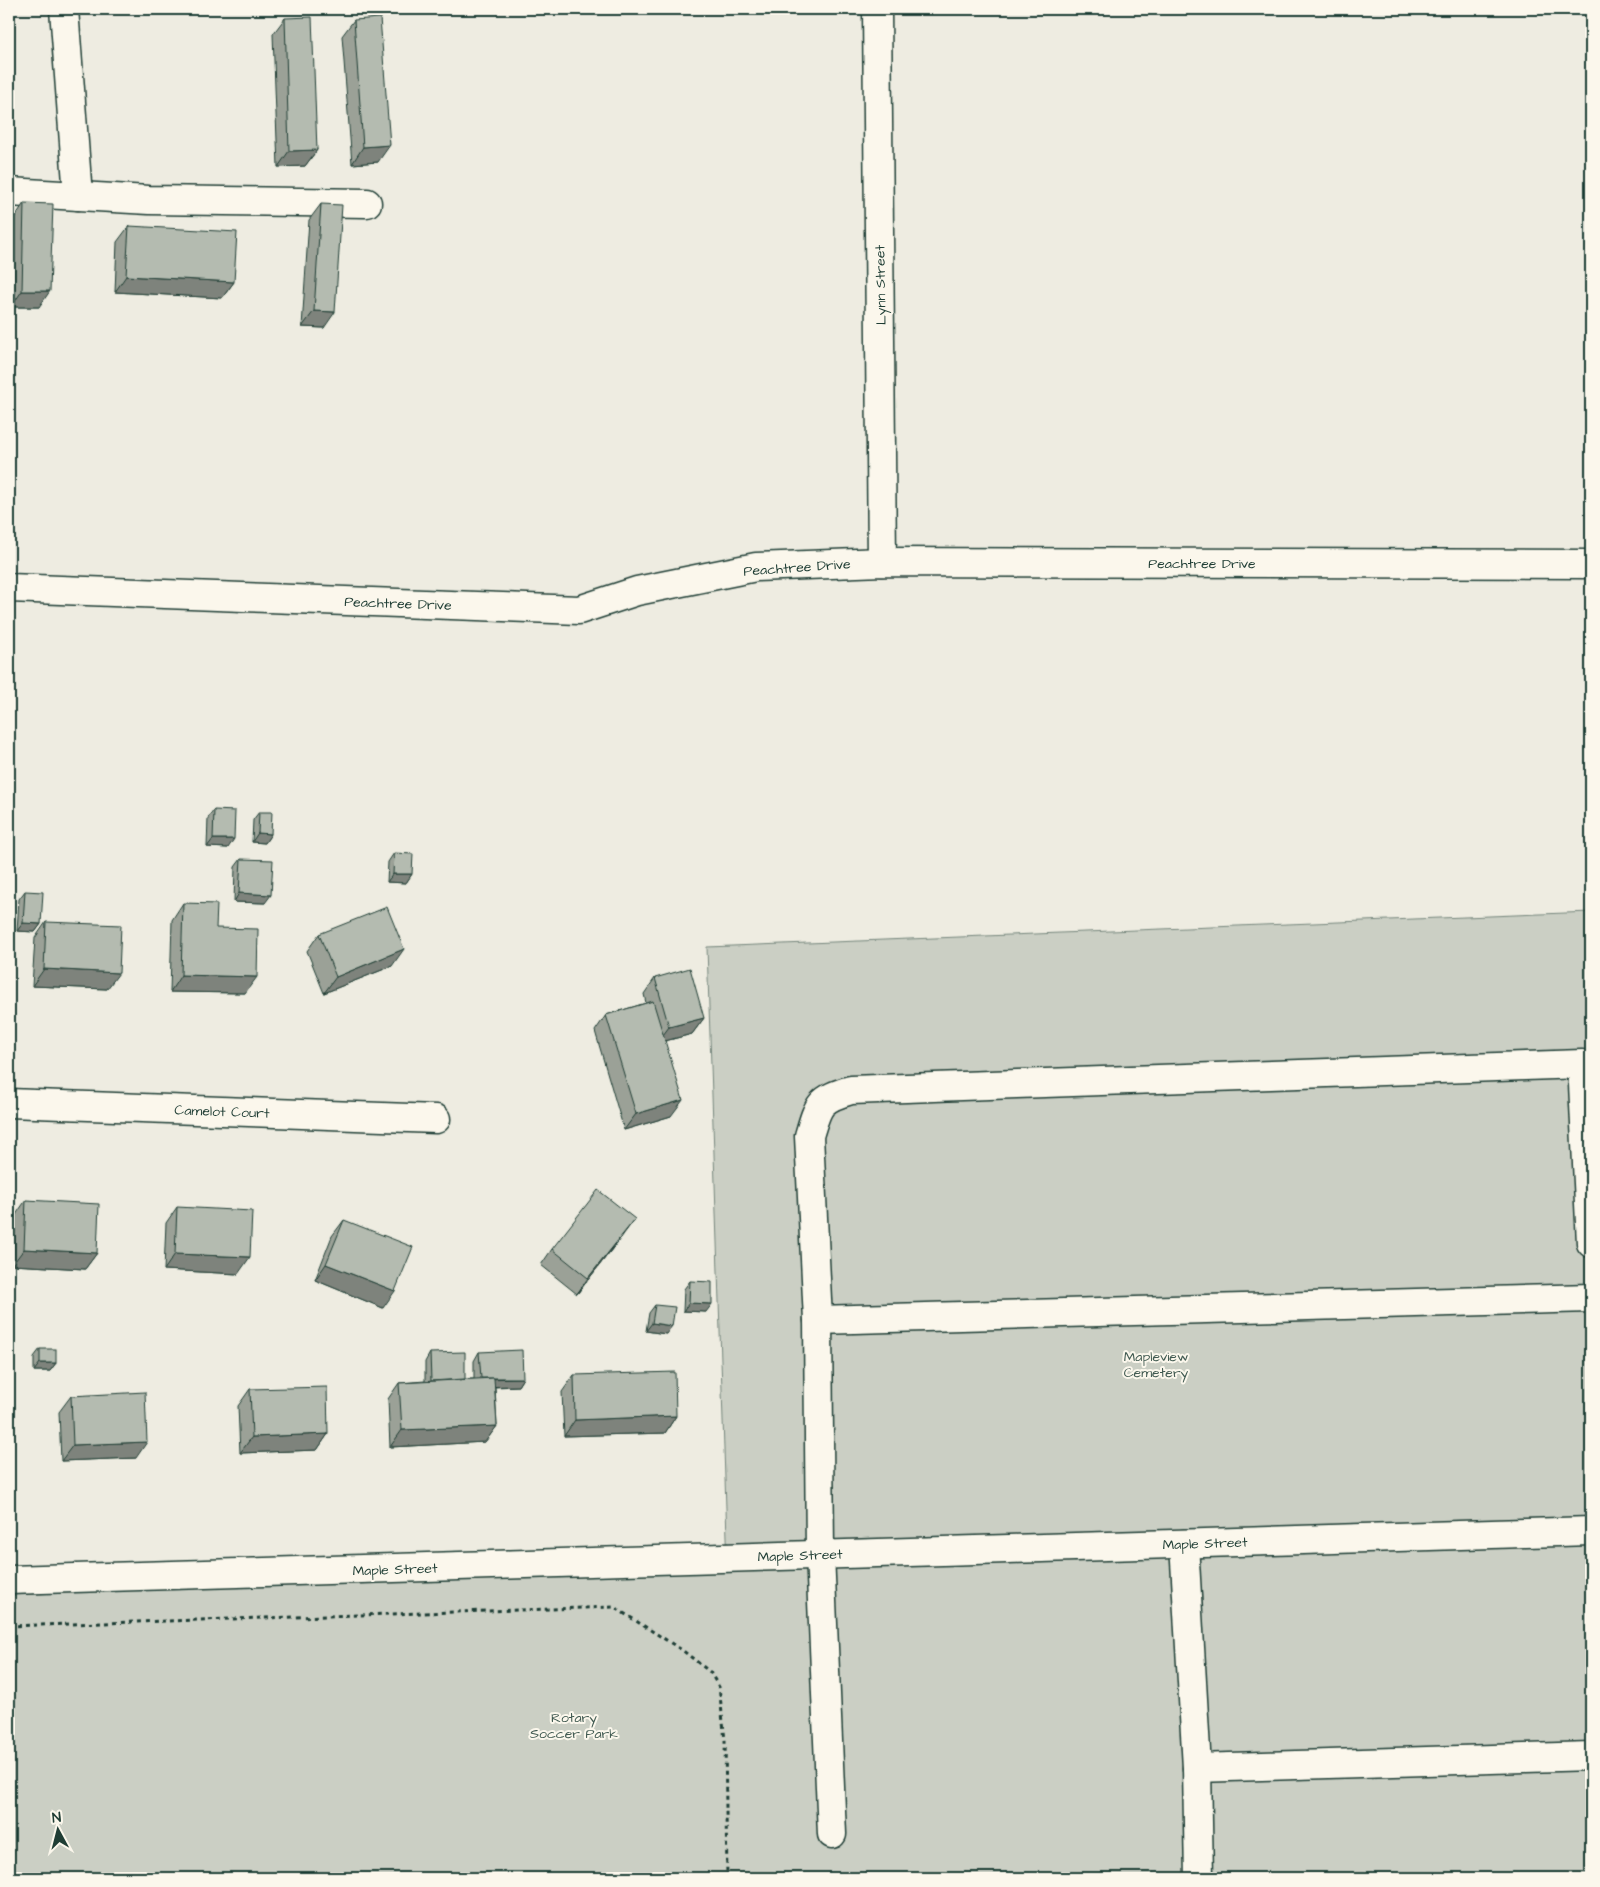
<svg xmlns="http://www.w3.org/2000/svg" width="1600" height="1887" font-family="'Architects Daughter',sans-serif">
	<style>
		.green { fill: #cbcfc4; stroke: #75867c }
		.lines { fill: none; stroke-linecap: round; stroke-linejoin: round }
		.minor-casing { stroke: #1f3d34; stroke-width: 31 }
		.path { stroke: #1f3d34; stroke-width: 3; stroke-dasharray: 4 4; stroke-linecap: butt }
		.minor { stroke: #fbf7ec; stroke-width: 28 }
		.wall { fill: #9ba197; stroke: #1f3d34 }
		.shaded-wall { fill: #7e837b; stroke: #1f3d34 }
		.building { fill: #b4bbb0; stroke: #1f3d34 }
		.labels { text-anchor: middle; stroke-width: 4; stroke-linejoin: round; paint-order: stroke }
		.street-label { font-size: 14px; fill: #1f3d34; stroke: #fbf7ec }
		.park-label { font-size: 14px; fill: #415a51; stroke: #fbf7ec }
	</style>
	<rect width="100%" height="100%" fill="#eeece1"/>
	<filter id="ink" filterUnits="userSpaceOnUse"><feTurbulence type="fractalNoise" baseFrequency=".02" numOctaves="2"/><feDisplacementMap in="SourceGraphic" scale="10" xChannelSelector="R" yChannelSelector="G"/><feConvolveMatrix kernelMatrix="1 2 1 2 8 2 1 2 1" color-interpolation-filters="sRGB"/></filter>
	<g filter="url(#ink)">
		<polygon class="green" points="1591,912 1591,1878 9,1878 9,1595 728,1567 707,947"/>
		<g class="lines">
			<g class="minor-casing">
				<g id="minor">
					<polyline points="64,9 78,196"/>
					<polyline points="877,9 882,562"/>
					<polyline points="9,192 149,200 367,203"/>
					<polyline points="9,588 579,610 637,591 756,567 882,562 1591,564"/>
					<polyline points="9,1103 436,1119"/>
					<path d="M1591,1243L1582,1064L851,1090C819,1099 818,1105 809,1136L818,1320L1591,1298"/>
					<polyline points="818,1320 820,1554 832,1834"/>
					<polyline points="1184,1544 1197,1768 1199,1878"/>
					<polyline points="9,1580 1591,1531"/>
					<polyline points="1197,1768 1591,1756"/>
				</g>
			</g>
			<polyline class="path" points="9,1626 614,1607 682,1650 710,1672 719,1687 725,1740 727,1878"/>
			<use href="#minor" class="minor"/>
		</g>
		<g class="wall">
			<polygon points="285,18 317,150 305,166 278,167 273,34"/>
			<polygon points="354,20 378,162 352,164 342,36"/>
			<polygon points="24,203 39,307 11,307 13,220"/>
			<polygon points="321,204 324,328 302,327 309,220"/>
			<polygon points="129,226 234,282 222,298 115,292 117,242"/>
			<polygon points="214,810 228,848 207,847 208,818"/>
			<polygon points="259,812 271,834 265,843 252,842 253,820"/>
			<polygon points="394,853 412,874 406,883 387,882 388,862"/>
			<polygon points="241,859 265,903 234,902 235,867"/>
			<polygon points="25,891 41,924 35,932 17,931 19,899"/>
			<polygon points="183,903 216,928 245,993 170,992 172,920"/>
			<polygon points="46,922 107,989 32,986 35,938"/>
			<polygon points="319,934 392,966 324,993 307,951"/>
			<polygon points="655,978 704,1018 692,1034 665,1041 671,1116 624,1130 595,1031 606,1015 646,1003 644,994"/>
			<polygon points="26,1200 97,1253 85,1269 12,1265 15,1216"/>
			<polygon points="177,1207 238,1274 164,1270 166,1223"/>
			<polygon points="344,1220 383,1308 315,1280 332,1236"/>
			<polygon points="623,1235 577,1294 541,1265 552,1249"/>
			<polygon points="690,1281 706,1312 683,1311 684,1289"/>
			<polygon points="655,1305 666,1334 646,1331 649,1313"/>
			<polygon points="40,1349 56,1363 50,1371 34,1371 34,1357"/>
			<polygon points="479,1352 523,1378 518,1386 495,1387 497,1426 485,1442 390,1447 388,1399 399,1383 425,1381 425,1362 430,1353 465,1379 474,1379 474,1361"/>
			<polygon points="574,1375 676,1416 665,1433 564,1436 562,1392"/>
			<polygon points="250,1389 328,1434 317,1450 240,1453 238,1406"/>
			<polygon points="71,1396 136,1458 61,1461 59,1412"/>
		</g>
		<g class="shaded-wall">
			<polygon points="390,145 378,162 352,164 363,147"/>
			<polygon points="317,150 305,166 278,167 289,151"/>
			<polygon points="126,276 234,282 222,298 115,292"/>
			<polygon points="22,291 50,291 39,307 11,307"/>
			<polygon points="314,311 335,312 324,328 302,327"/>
			<polygon points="258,833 271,834 265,843 252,842"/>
			<polygon points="213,839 234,839 228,848 207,847"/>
			<polygon points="393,874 412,874 406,883 387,882"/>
			<polygon points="239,893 271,895 265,903 234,902"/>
			<polygon points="23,923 41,924 35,932 17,931"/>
			<polygon points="404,949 392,966 324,993 336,977"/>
			<polygon points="44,969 119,973 107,989 32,986"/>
			<polygon points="181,975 257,977 245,993 170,992"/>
			<polygon points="704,1018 692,1034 657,1043 669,1027"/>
			<polygon points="683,1100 671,1116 624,1130 636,1114"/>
			<polygon points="635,1219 623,1235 577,1294 588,1278"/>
			<polygon points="24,1249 97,1253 85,1269 12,1265"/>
			<polygon points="175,1254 250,1257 238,1274 164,1270"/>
			<polygon points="326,1264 395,1291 383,1308 315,1280"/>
			<polygon points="689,1303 712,1304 706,1312 683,1311"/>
			<polygon points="652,1323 672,1326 666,1334 646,1331"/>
			<polygon points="40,1363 56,1363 50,1371 34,1371"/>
			<polygon points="523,1378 518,1386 475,1387 481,1379"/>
			<polygon points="676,1416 665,1433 564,1436 575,1420"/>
			<polygon points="497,1426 485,1442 390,1447 402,1430"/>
			<polygon points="328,1434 317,1450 240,1453 252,1437"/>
			<polygon points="147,1442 136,1458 61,1461 73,1445"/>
		</g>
		<g class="building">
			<polygon points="312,17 317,150 289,151 285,18"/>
			<polygon points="380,18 390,145 363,147 354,20"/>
			<polygon points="24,203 53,204 50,291 22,291"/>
			<polygon points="321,204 342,205 335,312 314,311"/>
			<polygon points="129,226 237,232 234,282 126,276"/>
			<polygon points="214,810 235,811 234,839 213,839"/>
			<polygon points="259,812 272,812 271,834 258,833"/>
			<polygon points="394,853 413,854 412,874 393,874"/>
			<polygon points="241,859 273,860 271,895 239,893"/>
			<polygon points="25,891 43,892 41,924 23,923"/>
			<polygon points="183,903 217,904 216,928 258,929 257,977 181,975"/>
			<polygon points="387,907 404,949 336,977 319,934"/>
			<polygon points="46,922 121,925 119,973 44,969"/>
			<polygon points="690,968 704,1018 669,1027 655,978"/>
			<polygon points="653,1001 683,1100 636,1114 606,1015"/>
			<polygon points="598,1190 635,1219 588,1278 552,1249"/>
			<polygon points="26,1200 99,1204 97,1253 24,1249"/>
			<polygon points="177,1207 252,1211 250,1257 175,1254"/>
			<polygon points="344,1220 413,1247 395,1291 326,1264"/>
			<polygon points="690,1281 712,1282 712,1304 689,1303"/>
			<polygon points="655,1305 675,1307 672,1326 652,1323"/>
			<rect x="40" y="1349" width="16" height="14"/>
			<polygon points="522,1350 523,1378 481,1378 479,1352"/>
			<polygon points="465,1352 465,1379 431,1381 430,1353"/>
			<polygon points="675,1372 676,1416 575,1420 574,1375"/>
			<polygon points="494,1378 497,1426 402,1430 399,1383"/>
			<polygon points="327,1387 328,1434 252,1437 250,1389"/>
			<polygon points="145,1392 147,1442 73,1445 71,1396"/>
		</g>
	</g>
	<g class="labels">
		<g class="street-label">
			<text transform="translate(880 285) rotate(-91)" y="5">Lynn Street</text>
			<text x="1202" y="568">Peachtree Drive</text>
			<text transform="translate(797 567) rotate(-4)" y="5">Peachtree Drive</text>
			<text transform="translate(398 603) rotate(2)" y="5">Peachtree Drive</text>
			<text transform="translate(222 1111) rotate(2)" y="5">Camelot Court</text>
			<text transform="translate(1205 1543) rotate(-2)" y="5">Maple Street</text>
			<text transform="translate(800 1555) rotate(-2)" y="5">Maple Street</text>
			<text transform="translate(395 1569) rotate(-2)" y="5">Maple Street</text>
		</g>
		<g class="park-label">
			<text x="1156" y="1361">Mapleview<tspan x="1156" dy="16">Cemetery</tspan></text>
			<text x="574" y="1722">Rotary<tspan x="574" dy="16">Soccer Park</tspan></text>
		</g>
	</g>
	<rect width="1600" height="1887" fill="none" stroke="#fbf7ec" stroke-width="30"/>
	<rect x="15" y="15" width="1570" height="1857" fill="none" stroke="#1f3d34" stroke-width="2" filter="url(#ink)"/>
	<g transform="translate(58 1830) rotate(353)" stroke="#fbf7ec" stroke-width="4" paint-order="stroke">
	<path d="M0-4L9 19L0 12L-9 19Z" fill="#1f3d34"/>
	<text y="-8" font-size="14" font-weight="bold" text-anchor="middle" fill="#1f3d34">N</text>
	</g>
</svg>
